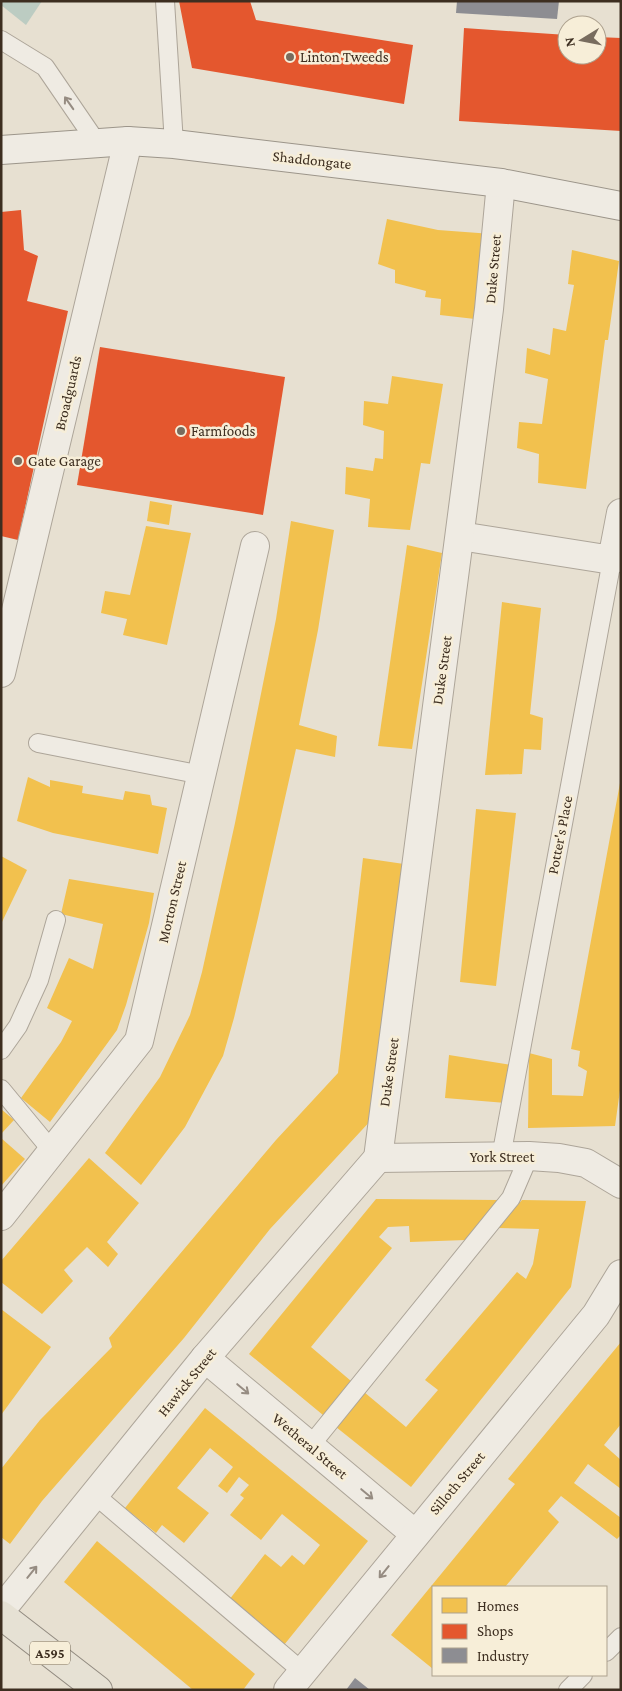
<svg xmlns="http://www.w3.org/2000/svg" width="622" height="1691" font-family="'Crimson Pro',serif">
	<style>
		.water { fill: #bcccc2 }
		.homes { fill: #f2c14e }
		.shops { fill: #e4572e }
		.industry { fill: #8d8d92 }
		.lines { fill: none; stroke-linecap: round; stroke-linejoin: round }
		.service-casing { stroke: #ada599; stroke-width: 20 }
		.minor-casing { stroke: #ada599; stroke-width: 30 }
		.secondary-casing { stroke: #9c958a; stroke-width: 30 }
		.primary-casing { stroke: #928b80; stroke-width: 30 }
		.service { stroke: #efebe3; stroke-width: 18 }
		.minor { stroke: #efebe3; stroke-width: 28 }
		.secondary { stroke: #efebe3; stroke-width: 28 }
		.primary { stroke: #e6e1d4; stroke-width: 28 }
		.oneway { stroke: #968c82 }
		.poi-dot { fill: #786c5e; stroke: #f7eed8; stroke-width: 2 }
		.labels { text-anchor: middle; stroke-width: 5; stroke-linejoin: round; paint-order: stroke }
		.shield { fill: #f7eed8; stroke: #756857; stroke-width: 1 }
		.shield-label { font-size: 14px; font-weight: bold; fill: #3d2e20 }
		.poi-label { font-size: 15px; fill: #3d2e20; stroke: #f7eed8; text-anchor: start }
		.street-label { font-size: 15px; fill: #3d2e20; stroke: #f7eed8 }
	</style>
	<rect width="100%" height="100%" fill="#e7e0d1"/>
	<polygon class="water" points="1,1 42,1 26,25 1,5"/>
	<g class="homes">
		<polygon points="387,219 438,230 492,234 475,319 440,315 441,299 425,297 426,291 395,283 395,270 378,264"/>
		<polygon points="572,250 619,261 608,340 605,340 586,489 538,483 539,454 517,448 519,422 542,424 548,379 525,373 527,348 550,355 553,328 566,331 574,285 568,284"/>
		<polygon points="392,376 443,384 430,464 421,463 410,530 368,527 370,499 345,494 346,467 373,471 375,458 383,459 384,431 363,425 364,401 388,404"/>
		<polygon points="150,501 172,505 169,525 147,521"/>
		<polygon points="291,521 334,530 318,630 299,725 337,736 335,757 296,749 258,918 234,1018 223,1056 185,1127 141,1185 105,1153 160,1077 190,1015 202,972 235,823 276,619"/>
		<polygon points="146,526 191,533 167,645 123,635 127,619 101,613 105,591 130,595"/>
		<polygon points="407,545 442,553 412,749 378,746"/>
		<polygon points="502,602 541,608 530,714 543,718 541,750 524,749 522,774 485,775"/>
		<polygon points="28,777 50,787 50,780 83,786 82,793 123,800 125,791 150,795 152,805 167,808 158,854 53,833 17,821"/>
		<polygon points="620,783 621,1083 615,1126 528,1128 529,1053 552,1059 552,1095 583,1096 587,1071 578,1066 580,1051 571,1049"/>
		<polygon points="476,809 516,813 496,986 460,982"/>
		<polygon points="1,856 27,870 1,924"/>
		<polygon points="363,858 404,864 374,1117 270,1229 184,1338 42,1501 10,1544 1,1537 1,1469 40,1420 112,1347 109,1338 276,1140 338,1073"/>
		<polygon points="69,879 154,893 149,923 126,1005 117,1030 50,1122 21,1098 61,1042 72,1021 47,1008 69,958 93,969 103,924 61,914"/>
		<polygon points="449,1055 512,1065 506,1103 445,1098"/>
		<polygon points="1,1109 14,1120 1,1134"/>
		<polygon points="1,1138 25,1159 1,1186"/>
		<polygon points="89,1158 139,1203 107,1242 118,1254 108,1267 87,1247 64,1270 73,1281 42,1314 1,1282 1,1261"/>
		<polygon points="376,1199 499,1200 466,1240 410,1242 409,1226 388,1227 379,1237 392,1248 311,1347 351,1381 323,1415 249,1354"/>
		<polygon points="522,1200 586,1201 571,1287 411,1487 336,1427 364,1392 406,1427 438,1390 425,1380 517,1272 526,1279 533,1264 539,1229 497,1228"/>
		<polygon points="1,1309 51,1347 1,1415"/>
		<polygon points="621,1342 621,1424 604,1445 621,1460 621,1489 588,1464 574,1483 621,1518 621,1535 617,1539 561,1496 548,1511 559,1522 505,1587 433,1587 433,1669 391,1635 515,1484 508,1479"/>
		<polygon points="205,1408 368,1541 284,1645 229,1600 265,1554 281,1567 292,1555 304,1565 320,1545 282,1514 261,1540 230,1515 244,1498 240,1495 249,1485 239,1477 227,1493 218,1486 233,1467 210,1448 177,1488 209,1513 184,1543 162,1525 156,1533 125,1508"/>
		<polygon points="97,1541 255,1674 243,1690 193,1690 64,1582"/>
	</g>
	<g class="shops">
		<polygon points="179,1 250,1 256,20 413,45 404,104 192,68"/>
		<polygon points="464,28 567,35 567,55 597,55 597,37 621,38 621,131 459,121"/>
		<polygon points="21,210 24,250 38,256 27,301 68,311 18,540 1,536 1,212"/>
		<polygon points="100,347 285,377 263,515 77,485"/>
	</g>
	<g class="industry">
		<polygon points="457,1 559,1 557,19 456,13"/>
		<polygon points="355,1678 370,1690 346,1690"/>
	</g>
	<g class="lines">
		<g class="service-casing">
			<g id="service">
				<polyline points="165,1 174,144"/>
				<polyline points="1,40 45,67 97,143"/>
				<polyline points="38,743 202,775"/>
				<polyline points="1,1050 18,1026 39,980 56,920"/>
				<polyline points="1,1089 53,1152"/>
				<polyline points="501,1157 612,560"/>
				<polyline points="310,1446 511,1198 529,1156"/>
				<polyline points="95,1495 303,1672"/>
				<polyline points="606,1652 621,1637"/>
				<polyline points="568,1690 583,1675"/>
			</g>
		</g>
		<g class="minor-casing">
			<g id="minor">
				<polyline points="460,536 612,560 621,513"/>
				<polyline points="1,673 128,141"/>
				<polyline points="378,1158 489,309 501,183"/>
				<polyline points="378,1158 529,1156 559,1158 586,1163 621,1184"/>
				<polyline points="1,1216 139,1041 255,546"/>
				<polyline points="205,1358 415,1534"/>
				<polyline points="1,1610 205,1358 378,1158"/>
				<polyline points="288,1690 596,1315 621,1274"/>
			</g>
		</g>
		<g class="secondary-casing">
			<polyline id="secondary" points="1,150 128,141 174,144 501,183 621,206"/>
		</g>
		<g class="primary-casing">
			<polyline id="primary" points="1,1615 98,1690"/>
		</g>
		<use href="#service" class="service"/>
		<use href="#minor" class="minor"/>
		<use href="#secondary" class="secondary"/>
		<use href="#primary" class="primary"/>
	</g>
	<defs><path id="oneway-shaft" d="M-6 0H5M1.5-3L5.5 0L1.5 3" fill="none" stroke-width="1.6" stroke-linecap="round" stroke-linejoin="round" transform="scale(1.25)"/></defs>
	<g class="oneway">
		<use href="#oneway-shaft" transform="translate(69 103) rotate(-125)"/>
		<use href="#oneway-shaft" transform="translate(243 1389) rotate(40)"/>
		<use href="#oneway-shaft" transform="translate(367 1494) rotate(40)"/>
		<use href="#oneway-shaft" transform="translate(32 1572) rotate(-51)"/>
		<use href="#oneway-shaft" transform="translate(384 1572) rotate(129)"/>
	</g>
	<g class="poi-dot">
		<circle cx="290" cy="57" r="5"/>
		<circle cx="181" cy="431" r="5"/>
		<circle cx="18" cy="461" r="5"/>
	</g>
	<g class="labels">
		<rect class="shield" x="30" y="1641.5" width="40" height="23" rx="4"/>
		<g class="shield-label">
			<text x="50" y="1658">A595</text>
		</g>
		<g class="poi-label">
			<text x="300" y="62">Linton Tweeds</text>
			<text x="191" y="436">Farmfoods</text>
			<text x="28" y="466">Gate Garage</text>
		</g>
		<g class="street-label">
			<text transform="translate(312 160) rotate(6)" y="5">Shaddongate</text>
			<text transform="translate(493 269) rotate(-85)" y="5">Duke Street</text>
			<text transform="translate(68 393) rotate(-77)" y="5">Broadguards</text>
			<text transform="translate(442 670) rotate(-82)" y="5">Duke Street</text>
			<text transform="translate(560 835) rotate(-79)" y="5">Potter's Place</text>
			<text transform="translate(172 902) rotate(-77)" y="5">Morton Street</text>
			<text transform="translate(389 1072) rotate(-82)" y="5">Duke Street</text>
			<text x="502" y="1162">York Street</text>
			<text transform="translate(187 1382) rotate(-51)" y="5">Hawick Street</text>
			<text transform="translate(310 1446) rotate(40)" y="5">Wetheral Street</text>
			<text transform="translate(457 1483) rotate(-50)" y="5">Silloth Street</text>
		</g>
	</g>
	<rect width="622" height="1691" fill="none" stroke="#3d2e20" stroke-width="5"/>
	<rect x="432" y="1586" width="175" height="90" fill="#f7eed8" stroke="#ada18e"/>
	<rect x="442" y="1598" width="25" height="15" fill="#f2c14e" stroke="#ada18e"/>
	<text x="477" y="1611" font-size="15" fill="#3d2e20">Homes</text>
	<rect x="442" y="1624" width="25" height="15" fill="#e4572e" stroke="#ada18e"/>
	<text x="477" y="1636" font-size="15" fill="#3d2e20">Shops</text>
	<rect x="442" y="1648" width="25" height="15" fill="#8d8d92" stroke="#ada18e"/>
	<text x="477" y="1661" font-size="15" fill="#3d2e20">Industry</text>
	<g transform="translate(582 40) rotate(260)"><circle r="24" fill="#f7eed8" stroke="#ada18e"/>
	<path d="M0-4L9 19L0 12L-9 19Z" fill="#786c5e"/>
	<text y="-8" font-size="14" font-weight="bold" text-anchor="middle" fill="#3d2e20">N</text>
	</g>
</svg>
